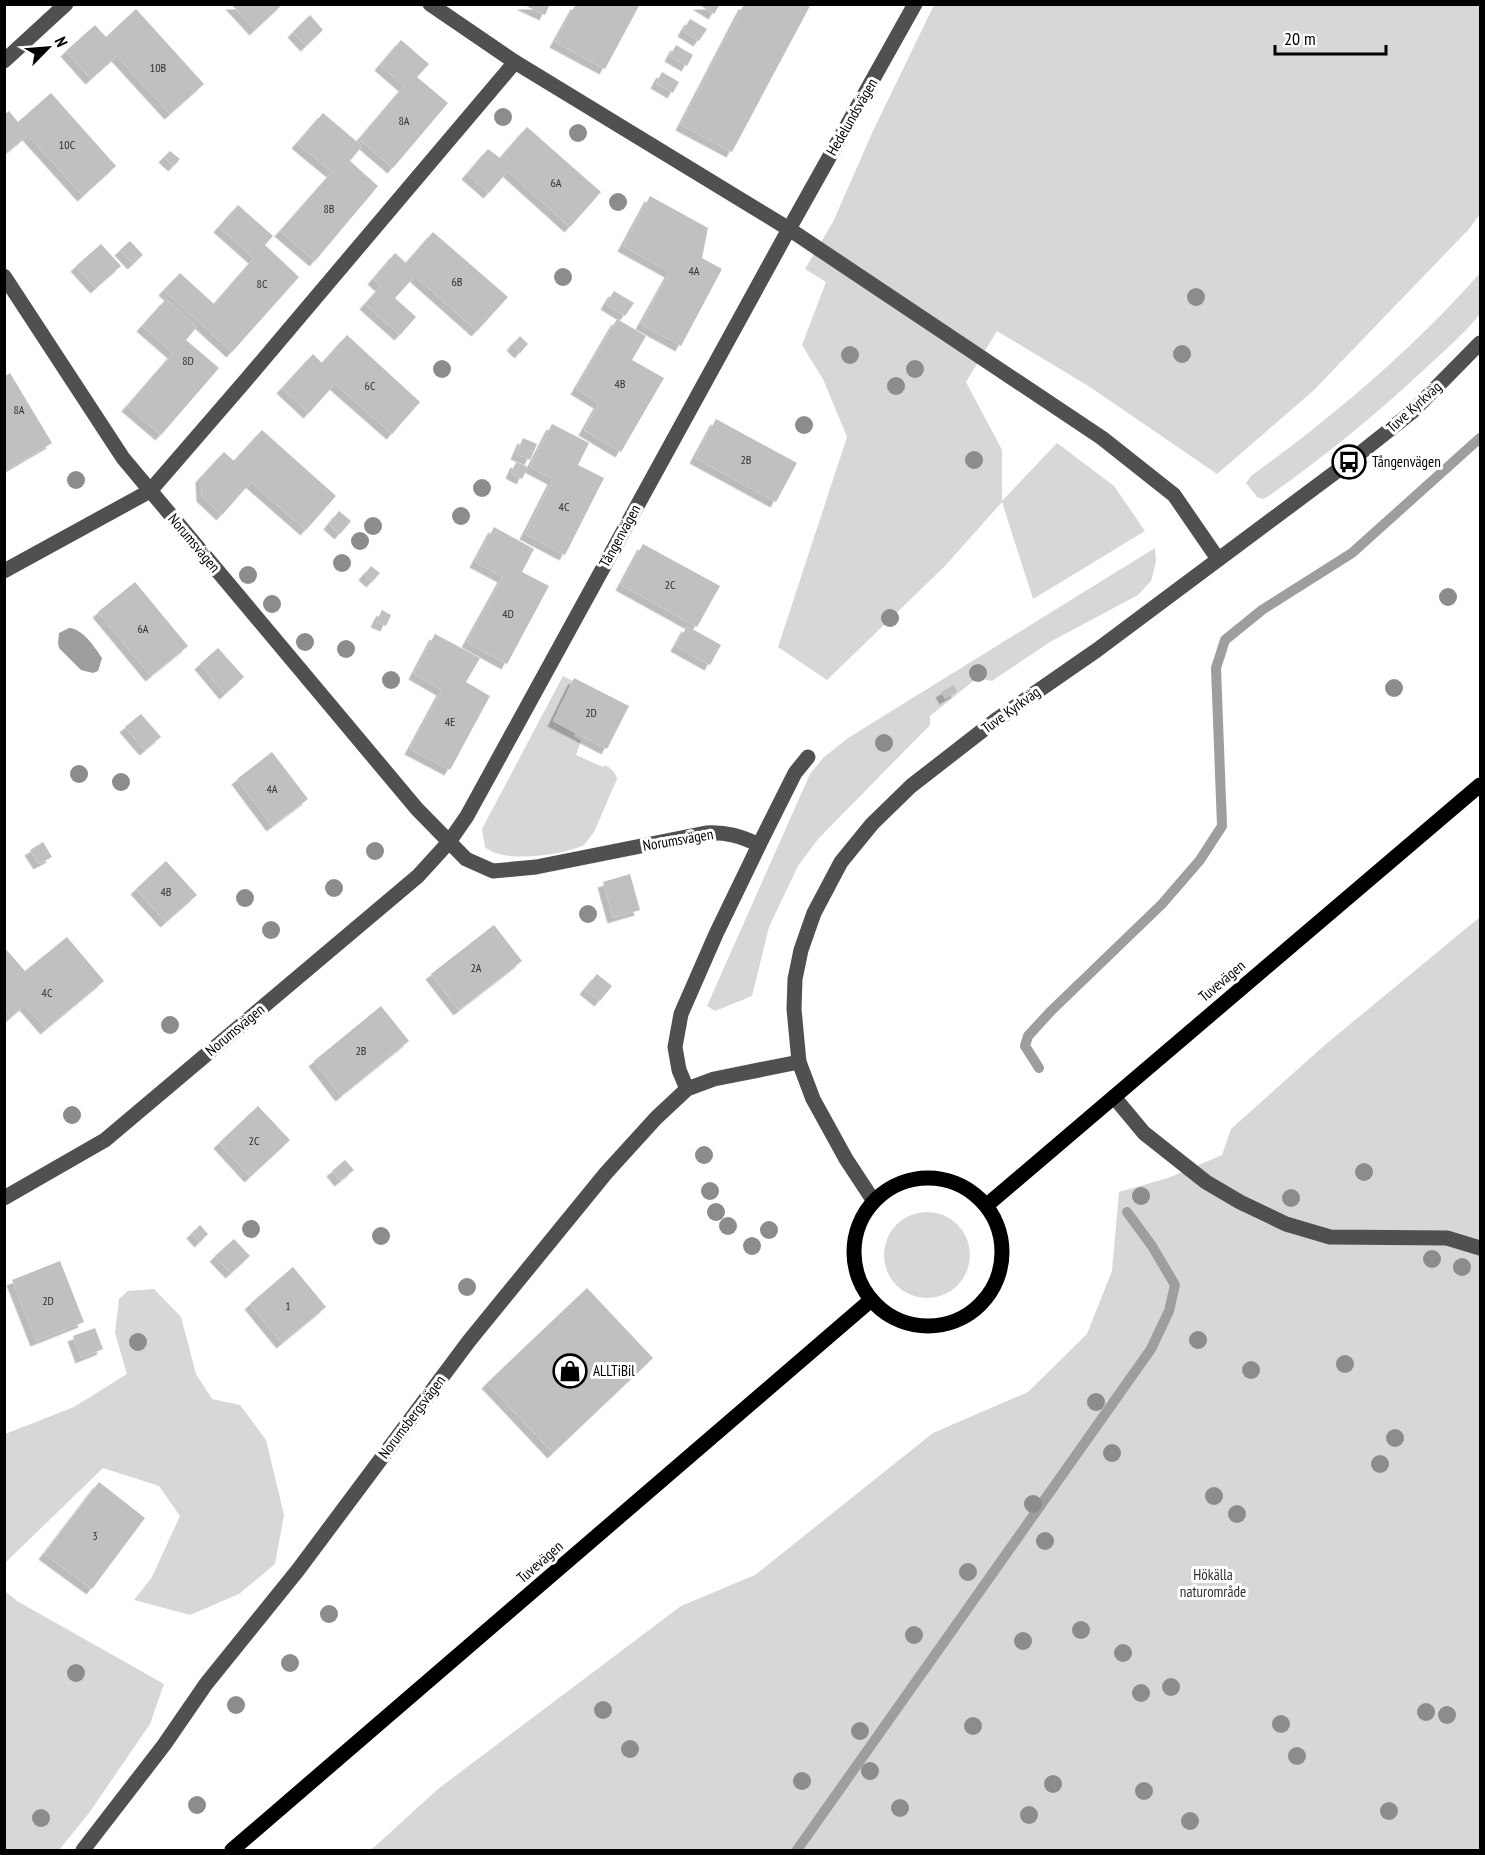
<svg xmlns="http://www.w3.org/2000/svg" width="1485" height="1855" font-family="'PT Sans Narrow',sans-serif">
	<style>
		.green { fill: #d7d7d7 }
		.water { fill: #9e9e9e }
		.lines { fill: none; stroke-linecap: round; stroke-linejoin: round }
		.stream { stroke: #9e9e9e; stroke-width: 10 }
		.building { fill: #c0c0c0; filter: url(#shadow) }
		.minor { stroke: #505050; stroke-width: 15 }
		.major { stroke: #000; stroke-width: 15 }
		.tree { fill: #8c8c8c }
		.labels { text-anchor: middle; stroke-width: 6; stroke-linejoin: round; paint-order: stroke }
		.number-label { font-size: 12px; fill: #303030 }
		.street-label { font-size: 15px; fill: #000; stroke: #fff }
		.poi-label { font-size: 15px; fill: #000; stroke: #fff; text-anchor: start }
		.park-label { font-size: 15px; fill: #2e2e2e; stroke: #fff }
	</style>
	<defs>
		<filter id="shadow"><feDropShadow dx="-5.5" dy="5.5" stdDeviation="0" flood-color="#0004"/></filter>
	</defs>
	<rect width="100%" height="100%" fill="#fff"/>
	<g class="green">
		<polygon points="934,5 1480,5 1480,214 1469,229 1313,391 1217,474 1090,387 997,331 966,382 1002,450 1002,501 1057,443 1114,486 1145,531 1033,599 1002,502 945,566 827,680 778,647 847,437 823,379 802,345 826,282 805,269 833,222 873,131"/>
		<path d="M1480,273V314C1465,333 1446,349 1428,366C1378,413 1325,456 1269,496L1263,499L1257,497L1246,483L1251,476C1334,416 1413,349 1480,273Z"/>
		<polygon points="1155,548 1156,562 1151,581 1138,595 1050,642 992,681 977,678 930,716 930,725 818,839 798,866 769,927 752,996 715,1011 707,1006 810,774 823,758 848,738"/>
		<path d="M563,676L573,681L553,721L575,733L574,736L581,741L576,755L603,767L605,765C611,768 616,773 617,779L594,832L584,845C563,855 503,864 485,847L482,829Z"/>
		<polygon points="1480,917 1480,1850 371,1850 438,1789 681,1606 755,1575 933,1433 1028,1392 1087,1334 1112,1271 1119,1192 1168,1178 1222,1155 1231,1129 1326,1044"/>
		<circle cx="927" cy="1255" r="43"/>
		<polygon points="154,1289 181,1317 196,1374 212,1399 240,1405 266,1440 284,1515 275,1564 239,1594 190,1615 134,1600 152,1577 180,1516 159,1486 103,1468 5,1563 5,1434 74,1407 127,1374 115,1333 119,1299 128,1291"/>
		<polygon points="5,1591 17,1601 164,1684 150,1724 89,1813 59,1850 5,1850"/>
	</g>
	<path class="water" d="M69,628C83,629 94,646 102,658L98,671L93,673L81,670L59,648L58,643L59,633Z"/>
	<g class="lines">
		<g class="stream">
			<polyline points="1039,1068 1025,1046 1028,1036 1051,1011 1162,904 1200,860 1222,826 1216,668 1225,640 1262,610 1352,553 1480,438"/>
			<polyline points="797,1850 1151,1349 1169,1311 1175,1285 1152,1246 1127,1212"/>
		</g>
	</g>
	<g class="building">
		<polygon points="231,4 283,4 255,30"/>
		<polygon points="522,4 550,4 545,15"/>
		<polygon points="576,4 640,4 605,69 555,42"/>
		<polygon points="698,4 720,4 714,14"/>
		<polygon points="744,4 811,4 732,152 681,125"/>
		<polygon points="136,9 204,84 170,114 117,56 91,79 66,51 95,25 106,37"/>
		<polygon points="310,15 323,30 306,46 293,32"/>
		<polygon points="690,19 707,29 699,41 683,31"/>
		<polygon points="401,40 429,64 417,77 448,103 393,168 359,139 404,86 380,65"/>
		<polygon points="676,45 693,55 687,66 670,56"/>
		<polygon points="662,72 679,82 673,93 656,83"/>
		<polygon points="51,93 116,166 83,196 28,135 4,155 4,115 9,111 18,122"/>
		<polygon points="323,113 362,146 350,161 378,186 315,261 280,231 332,172 297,143"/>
		<polygon points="527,127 601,192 570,227 508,171 489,193 467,174 488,149 500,158"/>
		<polygon points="170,151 180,159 174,166 164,157"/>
		<polygon points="650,196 708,228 702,258 722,269 681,346 641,324 670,272 623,246"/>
		<polygon points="238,205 273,236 265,245 299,277 232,352 164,290 180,273 214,304 254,258 219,227"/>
		<polygon points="433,232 508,297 477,331 415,276 395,298 416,317 400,335 365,304 381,286 373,279 395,253 406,263"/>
		<polygon points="130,241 143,255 133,264 120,250"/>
		<polygon points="101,244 121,266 96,288 76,266"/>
		<polygon points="614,291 634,303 625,316 606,304"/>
		<polygon points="166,299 197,327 186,340 219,368 161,435 127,406 173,353 142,326"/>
		<polygon points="617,319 646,336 632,360 664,378 621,452 584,430 599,403 576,389"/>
		<polygon points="347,335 420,402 392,434 335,384 309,413 282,388 313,354 322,363"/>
		<polygon points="520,336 528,344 520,353 512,345"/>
		<polygon points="10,373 52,443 4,471 4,377"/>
		<polygon points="716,419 797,463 776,502 695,458"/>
		<polygon points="552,424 589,443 578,465 604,478 565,555 525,534 553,479 530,467"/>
		<polygon points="262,430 336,496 306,530 251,482 222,515 202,496 201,477 224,452 234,461"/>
		<polygon points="523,438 537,444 530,460 516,454"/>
		<polygon points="516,462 528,467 522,479 511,473"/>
		<polygon points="339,511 351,521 340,534 329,524"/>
		<polygon points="494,527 534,549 522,572 549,586 507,664 467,642 503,577 475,562"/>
		<polygon points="643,544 720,586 697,627 621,585"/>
		<polygon points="371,566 380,573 372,582 364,575"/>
		<polygon points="135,582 188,646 151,676 98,612"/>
		<polygon points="382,610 391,615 386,626 376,622"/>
		<polygon points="687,626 721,645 710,665 676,646"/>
		<polygon points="435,634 480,658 466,682 490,696 450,770 410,749 442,690 414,674"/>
		<polygon points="218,648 244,677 225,694 200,664"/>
		<polygon points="574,678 629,706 607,749 553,721"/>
		<polygon points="954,685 957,692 945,699 941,692"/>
		<polygon points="141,714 161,737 145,750 125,727"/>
		<polygon points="272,752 308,799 272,826 237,779"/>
		<polygon points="43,842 52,857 39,864 30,850"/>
		<polygon points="166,861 197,895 166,922 136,889"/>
		<polygon points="630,874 640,910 613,918 603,882"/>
		<polygon points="494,925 522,961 459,1010 431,974"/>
		<polygon points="67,937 104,981 46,1029 25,1005 11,1017 4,1008 4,947 25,971"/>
		<polygon points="597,974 612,986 600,1001 585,989"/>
		<polygon points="381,1006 409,1041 341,1096 314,1061"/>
		<polygon points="258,1106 290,1140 250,1177 219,1143"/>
		<polygon points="345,1160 354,1170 340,1181 332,1171"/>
		<polygon points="200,1225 208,1234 200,1242 192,1233"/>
		<polygon points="234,1239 250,1256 231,1273 215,1256"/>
		<polygon points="60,1261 84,1322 36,1341 12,1280"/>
		<polygon points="293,1267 326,1307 282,1343 250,1304"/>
		<polygon points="587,1288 653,1358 553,1453 487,1383"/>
		<polygon points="95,1328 103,1349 81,1358 73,1336"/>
		<polygon points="99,1482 145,1518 92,1589 44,1554"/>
	</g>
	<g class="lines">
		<g class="minor">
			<polyline points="430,4 515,62 789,229 1102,438 1174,495 1218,559"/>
			<polyline points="4,61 66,4"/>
			<path d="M4,276L123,458L417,809L466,859L493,871L536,867L706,833C727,832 741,836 759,845L716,934L681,1014L675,1047L679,1070L687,1089"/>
			<polyline points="4,571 150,491 246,380 515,62"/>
			<polyline points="759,845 795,773 808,757"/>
			<polyline points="1114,1097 1144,1133 1206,1182 1240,1202 1286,1224 1330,1237 1447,1238 1480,1248"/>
			<polyline points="4,1198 105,1140 418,876 449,842 467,816 789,229 915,4"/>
			<polyline points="873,1200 846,1159 813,1099 799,1062 794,1009 795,979 801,950 814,913 841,862 872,824 911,786 996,720 1097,650 1349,462 1412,412 1480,343"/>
			<polyline points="83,1850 164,1745 206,1684 298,1570 469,1341 606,1173 656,1118 687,1089 714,1079 799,1062"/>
		</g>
		<g class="major">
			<circle cx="928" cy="1252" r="74"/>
			<polyline points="987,1205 1480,785"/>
			<polyline points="232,1850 871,1300"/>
		</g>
	</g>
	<g class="tree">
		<circle cx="503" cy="117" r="9"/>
		<circle cx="578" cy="133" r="9"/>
		<circle cx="618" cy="202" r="9"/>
		<circle cx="563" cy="277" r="9"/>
		<circle cx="1196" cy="297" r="9"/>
		<circle cx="1182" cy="354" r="9"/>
		<circle cx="850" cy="355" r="9"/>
		<circle cx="442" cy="369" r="9"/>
		<circle cx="915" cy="369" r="9"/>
		<circle cx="896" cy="386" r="9"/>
		<circle cx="804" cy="425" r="9"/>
		<circle cx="974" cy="460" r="9"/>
		<circle cx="76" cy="480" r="9"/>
		<circle cx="482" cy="488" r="9"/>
		<circle cx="461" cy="516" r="9"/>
		<circle cx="373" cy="526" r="9"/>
		<circle cx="360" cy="541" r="9"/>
		<circle cx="342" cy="563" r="9"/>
		<circle cx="248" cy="575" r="9"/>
		<circle cx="1448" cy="597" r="9"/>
		<circle cx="272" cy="604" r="9"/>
		<circle cx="890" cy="618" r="9"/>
		<circle cx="305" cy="642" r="9"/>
		<circle cx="346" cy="649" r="9"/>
		<circle cx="978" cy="673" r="9"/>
		<circle cx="391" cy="680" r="9"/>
		<circle cx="1394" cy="688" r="9"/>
		<circle cx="884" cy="743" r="9"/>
		<circle cx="79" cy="774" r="9"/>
		<circle cx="121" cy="782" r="9"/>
		<circle cx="375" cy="851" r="9"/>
		<circle cx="334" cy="888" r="9"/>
		<circle cx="245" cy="898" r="9"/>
		<circle cx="588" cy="914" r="9"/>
		<circle cx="271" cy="930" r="9"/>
		<circle cx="170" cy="1025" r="9"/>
		<circle cx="72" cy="1115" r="9"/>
		<circle cx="704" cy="1155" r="9"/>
		<circle cx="1364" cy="1172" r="9"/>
		<circle cx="710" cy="1191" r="9"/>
		<circle cx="1141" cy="1196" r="9"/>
		<circle cx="1291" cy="1198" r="9"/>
		<circle cx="716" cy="1212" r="9"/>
		<circle cx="728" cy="1226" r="9"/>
		<circle cx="251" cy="1229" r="9"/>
		<circle cx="769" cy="1230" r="9"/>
		<circle cx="381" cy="1236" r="9"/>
		<circle cx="752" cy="1246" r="9"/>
		<circle cx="1432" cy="1259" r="9"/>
		<circle cx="1462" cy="1267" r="9"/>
		<circle cx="467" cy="1287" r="9"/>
		<circle cx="1198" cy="1340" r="9"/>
		<circle cx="138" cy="1342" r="9"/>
		<circle cx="1345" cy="1364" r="9"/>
		<circle cx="1251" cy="1370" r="9"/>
		<circle cx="1096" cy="1402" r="9"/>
		<circle cx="1395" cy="1438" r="9"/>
		<circle cx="1112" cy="1453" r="9"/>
		<circle cx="1380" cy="1464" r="9"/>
		<circle cx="1214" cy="1496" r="9"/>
		<circle cx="1033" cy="1504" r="9"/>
		<circle cx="1237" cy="1514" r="9"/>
		<circle cx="1045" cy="1541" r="9"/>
		<circle cx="968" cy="1572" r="9"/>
		<circle cx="329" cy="1614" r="9"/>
		<circle cx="1081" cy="1630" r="9"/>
		<circle cx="914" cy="1635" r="9"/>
		<circle cx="1023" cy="1641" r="9"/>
		<circle cx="1123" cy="1653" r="9"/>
		<circle cx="290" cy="1663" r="9"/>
		<circle cx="76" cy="1673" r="9"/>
		<circle cx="1171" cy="1687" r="9"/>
		<circle cx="1141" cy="1693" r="9"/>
		<circle cx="236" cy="1705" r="9"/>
		<circle cx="603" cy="1710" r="9"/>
		<circle cx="1426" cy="1712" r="9"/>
		<circle cx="1447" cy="1715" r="9"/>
		<circle cx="1281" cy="1724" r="9"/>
		<circle cx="973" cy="1726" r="9"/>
		<circle cx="860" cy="1731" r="9"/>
		<circle cx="630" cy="1749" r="9"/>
		<circle cx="1297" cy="1756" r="9"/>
		<circle cx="870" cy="1771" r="9"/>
		<circle cx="802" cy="1781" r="9"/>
		<circle cx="1053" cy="1784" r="9"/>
		<circle cx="1144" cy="1791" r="9"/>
		<circle cx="197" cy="1805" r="9"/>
		<circle cx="900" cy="1808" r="9"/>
		<circle cx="1389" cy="1811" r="9"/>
		<circle cx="1029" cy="1815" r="9"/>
		<circle cx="41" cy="1818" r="9"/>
		<circle cx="1190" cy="1821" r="9"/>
	</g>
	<defs>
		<g id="bus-ring" transform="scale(1.725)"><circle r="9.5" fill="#fff" stroke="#000" stroke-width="1.5"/><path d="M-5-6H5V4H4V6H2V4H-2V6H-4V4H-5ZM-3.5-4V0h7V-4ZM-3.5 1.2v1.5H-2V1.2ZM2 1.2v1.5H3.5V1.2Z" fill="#000"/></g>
		<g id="shop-ring" transform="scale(1.725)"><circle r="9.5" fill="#fff" stroke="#000" stroke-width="1.5"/><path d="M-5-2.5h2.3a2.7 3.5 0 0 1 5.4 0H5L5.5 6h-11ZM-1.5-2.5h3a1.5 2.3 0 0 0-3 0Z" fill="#000"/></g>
	</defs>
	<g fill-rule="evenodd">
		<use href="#bus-ring" x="1349" y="462"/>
		<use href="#shop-ring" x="570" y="1371"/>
	</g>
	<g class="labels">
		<g class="number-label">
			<text x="158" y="72">10B</text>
			<text x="404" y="125">8A</text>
			<text x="67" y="149">10C</text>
			<text x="556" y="187">6A</text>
			<text x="329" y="213">8B</text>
			<text x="694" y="275">4A</text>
			<text x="457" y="286">6B</text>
			<text x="262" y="288">8C</text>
			<text x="188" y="365">8D</text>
			<text x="620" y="388">4B</text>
			<text x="370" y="390">6C</text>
			<text x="19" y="414">8A</text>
			<text x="746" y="464">2B</text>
			<text x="564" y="511">4C</text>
			<text x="670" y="589">2C</text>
			<text x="508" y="618">4D</text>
			<text x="143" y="633">6A</text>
			<text x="591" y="717">2D</text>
			<text x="450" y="726">4E</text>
			<text x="272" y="793">4A</text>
			<text x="166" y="896">4B</text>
			<text x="476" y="972">2A</text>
			<text x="47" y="997">4C</text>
			<text x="361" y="1055">2B</text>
			<text x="254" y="1145">2C</text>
			<text x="48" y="1305">2D</text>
			<text x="288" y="1310">1</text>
			<text x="95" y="1540">3</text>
		</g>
		<g class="street-label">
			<text transform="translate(852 117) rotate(-60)" y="5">Hedelundsvägen</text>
			<text transform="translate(1414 407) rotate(-42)" y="5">Tuve Kyrkväg</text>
			<text transform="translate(620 536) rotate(-61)" y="5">Tångenvägen</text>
			<text transform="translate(194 543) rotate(50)" y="5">Norumsvägen</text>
			<text transform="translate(1011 710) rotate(-36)" y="5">Tuve Kyrkväg</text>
			<text transform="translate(678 840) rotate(-10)" y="5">Norumsvägen</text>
			<text transform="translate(1222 981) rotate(-40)" y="5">Tuvevägen</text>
			<text transform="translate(235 1030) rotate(-40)" y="5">Norumsvägen</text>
			<text transform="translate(412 1417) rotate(-53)" y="5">Norumsbergsvägen</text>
			<text transform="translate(540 1562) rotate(-41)" y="5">Tuvevägen</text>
		</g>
		<g class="poi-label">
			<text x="1372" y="467">Tångenvägen</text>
			<text x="593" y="1376">ALLTiBil</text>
		</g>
		<g class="park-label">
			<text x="1213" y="1580">Hökälla<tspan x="1213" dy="17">naturområde</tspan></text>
		</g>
	</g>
	<rect width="1485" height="1855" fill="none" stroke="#000000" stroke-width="12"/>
	<g transform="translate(48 48) rotate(65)" stroke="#ffffff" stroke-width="4.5" paint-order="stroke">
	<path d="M0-4.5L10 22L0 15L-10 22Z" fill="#000000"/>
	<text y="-9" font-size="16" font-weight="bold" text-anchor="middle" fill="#000000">N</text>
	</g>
	<path d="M1275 45v9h111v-9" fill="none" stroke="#000000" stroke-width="3"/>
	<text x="1284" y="45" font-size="18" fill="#000000" stroke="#ffffff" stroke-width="4.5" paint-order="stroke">20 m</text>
</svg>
